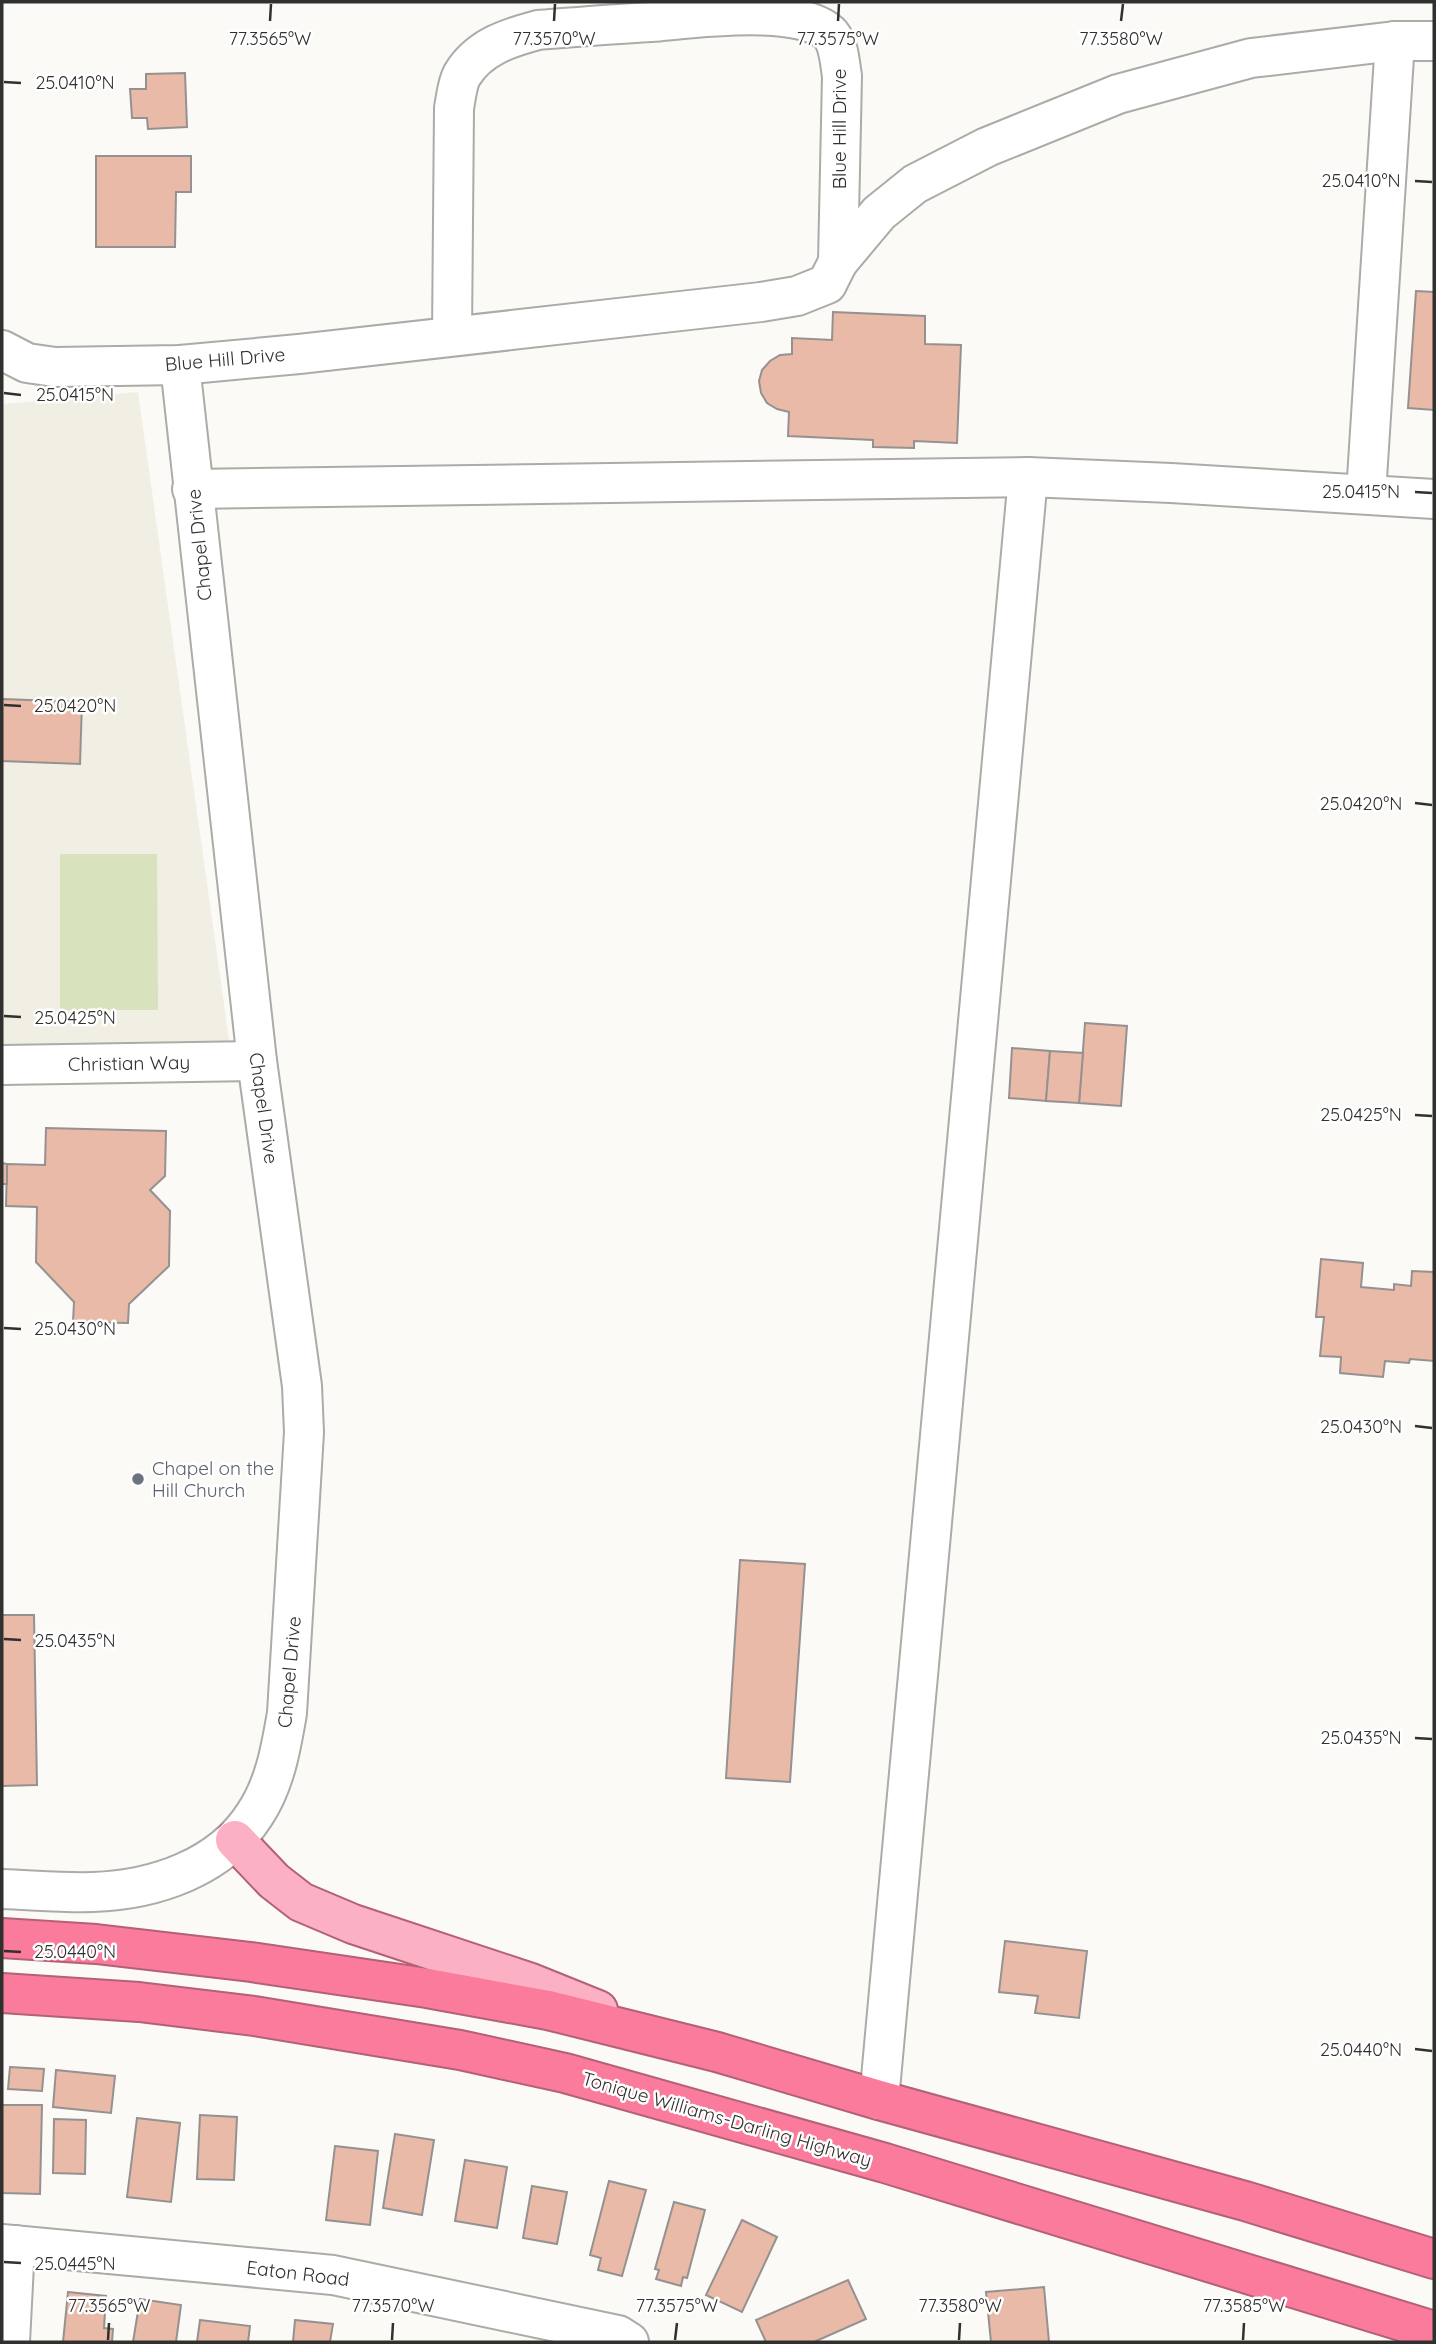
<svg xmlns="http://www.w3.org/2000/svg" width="1436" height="2344" font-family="Quicksand,sans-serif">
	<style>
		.built { fill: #f1efe3 }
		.green { fill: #d8e3be }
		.building { fill: #e9baa8; stroke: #959190; stroke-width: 2 }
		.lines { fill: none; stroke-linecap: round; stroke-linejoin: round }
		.minor-casing { stroke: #ababa7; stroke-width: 42 }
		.major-casing { stroke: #b36176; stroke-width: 42 }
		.highway-casing { stroke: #b36176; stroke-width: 42 }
		.minor { stroke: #fff; stroke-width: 38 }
		.major { stroke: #fcb0c4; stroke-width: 38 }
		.highway { stroke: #fa7b9c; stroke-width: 38 }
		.ticks { fill: none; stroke: #30302f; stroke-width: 2.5 }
		.worship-dot { fill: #6b7280; stroke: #fff; stroke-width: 2.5 }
		.labels { text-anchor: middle; stroke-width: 5; stroke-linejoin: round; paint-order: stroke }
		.street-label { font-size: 19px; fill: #30302f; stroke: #fff }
		.worship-label { font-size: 19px; fill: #5b616d; stroke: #fff; text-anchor: start }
		.ticks-label { font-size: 18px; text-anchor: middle; fill: #30302f; stroke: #fff; stroke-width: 5; stroke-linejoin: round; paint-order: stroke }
	</style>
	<rect width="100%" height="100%" fill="#fbfaf6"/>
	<polygon class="built" points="138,392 230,1047 2,1051 2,404"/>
	<polygon class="green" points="60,854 157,854 158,1010 60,1010"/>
	<g class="building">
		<polygon points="185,73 187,127 148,129 147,118 132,118 130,89 146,89 146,74"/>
		<polygon points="96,156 191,156 191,192 176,192 175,247 96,247"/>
		<polygon points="1416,291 1434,292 1434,410 1408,408"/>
		<polygon points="833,312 925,316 925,344 961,345 957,443 914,441 914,448 873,447 873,440 788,436 789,412 777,409 767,403 761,393 759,381 762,370 770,361 780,355 792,354 792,338 832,340"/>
		<polygon points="2,699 82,702 80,764 2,761"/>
		<polygon points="1085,1023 1127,1026 1121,1106 1079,1103"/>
		<polygon points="1012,1048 1050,1051 1046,1101 1009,1098"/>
		<polygon points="1050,1051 1083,1053 1079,1103 1046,1101"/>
		<polygon points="46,1128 166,1131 165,1176 150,1190 170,1211 169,1266 129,1304 128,1323 73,1322 74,1302 36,1262 37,1207 6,1206 7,1164 45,1165"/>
		<polygon points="2,1163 7,1164 7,1184 2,1184"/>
		<polygon points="1321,1259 1363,1263 1361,1287 1394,1290 1394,1284 1411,1286 1412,1271 1434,1272 1434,1361 1410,1359 1409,1363 1385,1361 1383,1377 1340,1373 1341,1357 1320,1356 1324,1317 1316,1317"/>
		<polygon points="740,1560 805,1564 790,1782 726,1778"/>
		<polygon points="2,1615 34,1615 37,1785 2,1786"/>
		<polygon points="1005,1941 1087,1951 1079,2018 1035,2013 1038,1996 999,1992"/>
		<polygon points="10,2067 44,2069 42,2091 8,2089"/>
		<polygon points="56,2070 115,2076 111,2113 53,2107"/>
		<polygon points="2,2105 42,2105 40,2194 2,2193"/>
		<polygon points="200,2115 237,2117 234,2180 197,2179"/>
		<polygon points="137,2118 180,2123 171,2202 127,2197"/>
		<polygon points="54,2119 86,2120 85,2174 53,2173"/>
		<polygon points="395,2134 434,2140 422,2215 383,2208"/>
		<polygon points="335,2146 378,2151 370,2225 326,2220"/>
		<polygon points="465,2160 507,2167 497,2228 455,2221"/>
		<polygon points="609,2181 646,2190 622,2276 598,2270 601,2258 590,2255"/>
		<polygon points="532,2186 567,2192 557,2244 523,2238"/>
		<polygon points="674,2202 705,2210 687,2278 683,2277 681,2286 656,2279 659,2270 655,2269"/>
		<polygon points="742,2220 777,2237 742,2312 706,2295"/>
		<polygon points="848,2280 866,2319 814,2342 766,2342 756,2320"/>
		<polygon points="1044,2287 1049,2342 991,2342 986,2292"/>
		<polygon points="68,2292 106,2296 104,2328 113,2329 112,2342 63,2342"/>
		<polygon points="140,2299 181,2305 176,2342 133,2342"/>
		<polygon points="200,2320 250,2326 248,2342 197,2342"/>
		<polygon points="295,2320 333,2324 330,2342 293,2342"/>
	</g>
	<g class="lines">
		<g class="minor-casing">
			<g id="minor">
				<polyline points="838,262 879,213 915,184 987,147 1118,94 1251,58 1395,41 1434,41"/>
				<path d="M2,350L27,363L55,367L180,365L299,354L761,302L797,296L827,284L838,262L842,76C840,64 839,45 831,35C803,3 691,19 651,22C613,24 576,27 538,30C508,38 479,47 462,75C457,84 456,98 454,108L452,336"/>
				<polyline points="192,489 1028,477 1171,483 1434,499"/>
				<polyline points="1366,494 1395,41"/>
				<polyline points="2,1065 257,1061"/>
				<path d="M2,1889C32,1890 63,1893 93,1892C154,1890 221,1868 255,1814C275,1784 281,1748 287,1713L304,1432L302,1386L257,1061L180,365"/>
				<polyline points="879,2100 1028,477"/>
				<polyline points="2,2244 333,2275 618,2335 629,2342"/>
				<polyline points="10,2342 15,2245"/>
			</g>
		</g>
		<g class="major-casing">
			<polyline id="major" points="235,1840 274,1881 301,1902 353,1924 531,1983 598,2010"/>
		</g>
		<g class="highway-casing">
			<g id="highway">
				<polyline points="2,1938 96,1944 251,1962 427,1988 548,2010 717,2052 879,2100 1245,2201 1434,2259"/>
				<polyline points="2,1993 139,2002 254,2016 460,2050 565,2073 885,2163 1434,2331"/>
			</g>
		</g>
		<use href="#minor" class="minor"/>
		<use href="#major" class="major"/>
		<use href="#highway" class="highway"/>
	</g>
	<path class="ticks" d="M270,21L271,4M554,21L555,4M838,21L839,4M1121,21L1123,4M4,82L21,83M1415,181L1432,182M4,393L21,395M1415,492L1432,493M4,705L21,706M1415,803L1432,805M4,1016L21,1017M1415,1115L1432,1116M4,1328L21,1329M1415,1426L1432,1428M4,1639L21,1640M1415,1738L1432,1739M4,1951L21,1952M1415,2049L1432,2051M4,2262L21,2263M108,2340L109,2323M392,2340L393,2323M675,2340L677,2323M959,2340L960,2323M1243,2340L1244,2323"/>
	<circle class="worship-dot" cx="138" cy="1479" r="7"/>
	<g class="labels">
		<g class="street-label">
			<text transform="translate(839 129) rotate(-90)" y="7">Blue Hill Drive</text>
			<text transform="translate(225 359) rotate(-5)" y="7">Blue Hill Drive</text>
			<text transform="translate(199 545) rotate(-96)" y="7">Chapel Drive</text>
			<text transform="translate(129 1063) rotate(-1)" y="7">Christian Way</text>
			<text transform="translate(264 1108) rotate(82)" y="7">Chapel Drive</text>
			<text transform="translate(289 1672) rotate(-85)" y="7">Chapel Drive</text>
			<text transform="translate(727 2119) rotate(16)" y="7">Tonique Williams-Darling Highway</text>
			<text transform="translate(298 2273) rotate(7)" y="7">Eaton Road</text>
		</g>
		<g class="worship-label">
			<text x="152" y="1475">Chapel on the<tspan x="152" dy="22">Hill Church</tspan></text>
		</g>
	</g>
	<g class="ticks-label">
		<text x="270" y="45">77.3565°W</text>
		<text x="554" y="45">77.3570°W</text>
		<text x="838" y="45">77.3575°W</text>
		<text x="1121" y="45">77.3580°W</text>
		<text x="75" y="89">25.0410°N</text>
		<text x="1361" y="187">25.0410°N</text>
		<text x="75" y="401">25.0415°N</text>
		<text x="1361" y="498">25.0415°N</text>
		<text x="75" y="712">25.0420°N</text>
		<text x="1361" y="810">25.0420°N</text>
		<text x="75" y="1024">25.0425°N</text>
		<text x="1361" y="1121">25.0425°N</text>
		<text x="75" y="1335">25.0430°N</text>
		<text x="1361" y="1433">25.0430°N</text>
		<text x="75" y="1647">25.0435°N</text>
		<text x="1361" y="1744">25.0435°N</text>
		<text x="75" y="1958">25.0440°N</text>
		<text x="1361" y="2056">25.0440°N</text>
		<text x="75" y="2270">25.0445°N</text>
		<text x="109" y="2312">77.3565°W</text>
		<text x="393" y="2312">77.3570°W</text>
		<text x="677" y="2312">77.3575°W</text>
		<text x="960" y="2312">77.3580°W</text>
		<text x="1244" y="2312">77.3585°W</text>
	</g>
	<rect width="1436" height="2344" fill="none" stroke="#30302f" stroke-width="7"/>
</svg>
